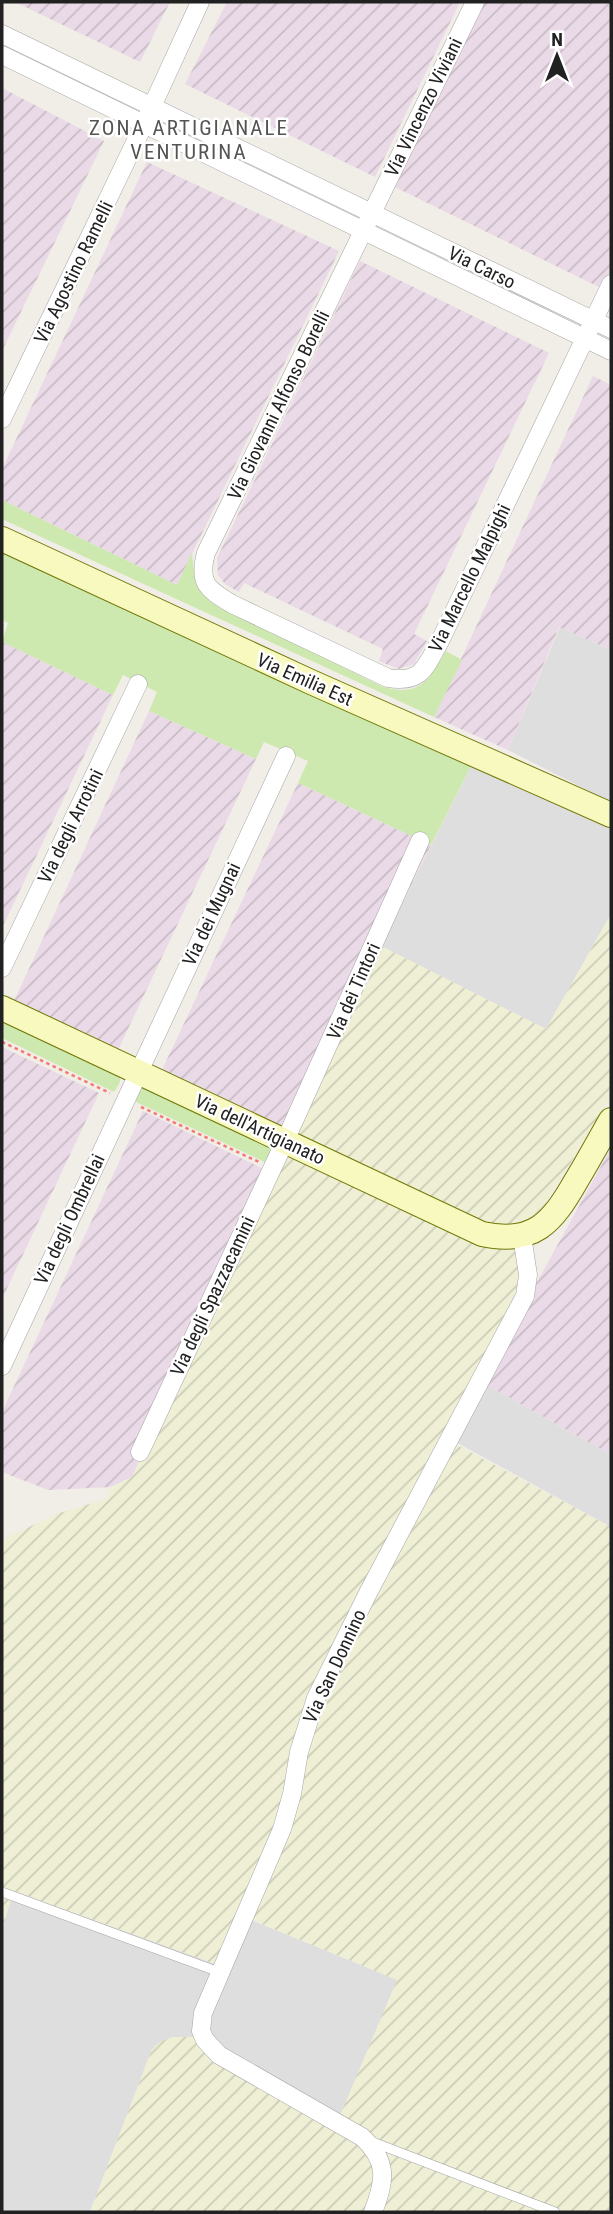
<svg xmlns="http://www.w3.org/2000/svg" width="613" height="2214" font-family="'Roboto Condensed',sans-serif">
	<style>
		.residential { fill: #dfdede }
		.industrial { fill: url(#industrial-furrows) }
		.farmland { fill: url(#farmland-furrows) }
		.grass { fill: #cee9af }
		.lines { fill: none; stroke-linecap: round; stroke-linejoin: round }
		.lane-casing { stroke: #a5a5a5; stroke-width: 10 }
		.street-casing { stroke: #a5a5a5; stroke-width: 19 }
		.secondary-casing { stroke: #717807; stroke-width: 26 }
		.path { stroke: #f77a72; stroke-width: 2.5; stroke-dasharray: 3.5 3.5; stroke-linecap: butt }
		.lane { stroke: #fff; stroke-width: 9 }
		.street { stroke: #fff; stroke-width: 18 }
		.secondary { stroke: #f8f9be; stroke-width: 24 }
		.labels { text-anchor: middle; stroke-width: 5; stroke-linejoin: round; paint-order: stroke }
		.street-label { font-size: 19px; fill: #212121; stroke: #fff }
		.neighbourhood-label { font-size: 21px; letter-spacing: 2px; fill: #545454; stroke: #fff }
	</style>
	<defs>
		<pattern id="industrial-furrows" width="10" height="10" patternUnits="userSpaceOnUse" patternTransform="scale(1.75)"><rect width="10" height="10" fill="#eadae7"/><path d="M-1 1l2-2M0 10L10 0M9 11l2-2" fill="none" stroke="#c8bbc6"/></pattern>
		<pattern id="farmland-furrows" width="10" height="10" patternUnits="userSpaceOnUse" patternTransform="scale(1.75)"><rect width="10" height="10" fill="#eeefd4"/><path d="M-1 1l2-2M0 10L10 0M9 11l2-2" fill="none" stroke="#cccdb6"/></pattern>
	</defs>
	<rect width="100%" height="100%" fill="#f1ede7"/>
	<g class="residential">
		<polygon points="560,627 611,650 611,802 508,750"/>
		<polygon points="472,764 611,826 611,914 546,1029 381,946"/>
		<polygon points="482,1382 611,1455 611,1527 454,1441"/>
		<polygon points="13,1891 217,1964 239,1915 398,1980 337,2125 152,2049 90,2212 2,2212 2,1929"/>
	</g>
	<g class="industrial">
		<polygon points="15,2 170,2 140,62"/>
		<polygon points="227,2 460,2 375,177 185,84"/>
		<polygon points="485,2 611,2 611,293 395,187"/>
		<polygon points="2,88 104,141 2,351"/>
		<polygon points="147,162 339,251 177,585 2,500 2,469"/>
		<polygon points="360,261 549,353 414,634 427,641 414,664 399,669 379,661 383,649 244,583 239,592 225,584 218,575 217,558"/>
		<polygon points="593,376 611,385 611,650 559,627 508,750 434,717"/>
		<polygon points="2,642 113,695 2,928"/>
		<polygon points="149,711 256,759 117,1052 13,1003"/>
		<polygon points="298,783 431,845 381,946 293,1134 161,1072"/>
		<polygon points="2,1047 99,1093 2,1299"/>
		<polygon points="143,1111 274,1174 132,1477 111,1487 48,1490 2,1472 2,1412"/>
		<polygon points="611,1148 611,1455 482,1382"/>
	</g>
	<polygon class="farmland" points="611,914 611,1096 546,1203 517,1289 446,1439 611,1527 611,2212 90,2212 152,2049 161,2041 173,2037 194,2037 336,2125 397,1980 240,1915 218,1965 14,1891 2,1929 2,1540 56,1514 106,1499 111,1487 132,1477 381,946 546,1029"/>
	<g class="grass">
		<path d="M2,500L177,585L192,553C194,573 195,586 210,601L381,686C420,698 428,681 446,651L462,660L434,717L2,519Z"/>
		<polygon points="2,545 472,764 431,845 298,783 308,761 264,742 256,759 149,711 157,692 123,675 113,695 2,642 8,623 2,620"/>
		<polygon points="2,1020 120,1075 120,1082 114,1092 2,1038"/>
		<polygon points="140,1085 274,1147 267,1163 134,1101"/>
	</g>
	<g class="lines">
		<g class="lane-casing">
			<g id="lane">
				<polyline points="2,1892 219,1972"/>
				<polyline points="370,2141 555,2212"/>
			</g>
		</g>
		<g class="street-casing">
			<g id="street">
				<path d="M475,2L206,553C198,583 207,589 232,604L388,678C422,684 426,666 440,641L611,284"/>
				<polyline points="2,34 611,329"/>
				<polyline points="2,55 611,351"/>
				<polyline points="2,419 144,124 200,2"/>
				<polyline points="2,968 138,684"/>
				<polyline points="2,1366 286,756"/>
				<polyline points="140,1452 285,1141 420,841"/>
				<path d="M373,2212C385,2181 389,2162 362,2137L219,2055L205,2040L201,2031L203,2013L282,1829L292,1794L299,1752L316,1698L368,1593L525,1296L528,1275L522,1236"/>
			</g>
		</g>
		<g class="secondary-casing">
			<g id="secondary">
				<polyline points="2,539 311,682 611,815"/>
				<path d="M2,1008L482,1234C534,1245 552,1223 576,1181C588,1161 599,1141 611,1120"/>
			</g>
		</g>
		<g class="path">
			<polyline points="2,1042 110,1093"/>
			<polyline points="141,1107 259,1162"/>
		</g>
		<use href="#lane" class="lane"/>
		<use href="#street" class="street"/>
		<use href="#secondary" class="secondary"/>
	</g>
	<g class="labels">
		<g class="street-label">
			<text transform="translate(423 107) rotate(-64)" y="7">Via Vincenzo Viviani</text>
			<text transform="translate(482 267) rotate(26)" y="7">Via Carso</text>
			<text transform="translate(73 272) rotate(-64)" y="7">Via Agostino Ramelli</text>
			<text transform="translate(278 405) rotate(-64)" y="7">Via Giovanni Alfonso Borelli</text>
			<text transform="translate(469 578) rotate(-64)" y="7">Via Marcello Malpighi</text>
			<text transform="translate(305 679) rotate(24)" y="7">Via Emilia Est</text>
			<text transform="translate(70 826) rotate(-64)" y="7">Via degli Arrotini</text>
			<text transform="translate(211 914) rotate(-65)" y="7">Via dei Mugnai</text>
			<text transform="translate(353 991) rotate(-66)" y="7">Via dei Tintori</text>
			<text transform="translate(260 1129) rotate(25)" y="7">Via dell'Artigianato</text>
			<text transform="translate(69 1219) rotate(-65)" y="7">Via degli Ombrellai</text>
			<text transform="translate(212 1296) rotate(-65)" y="7">Via degli Spazzacamini</text>
			<text transform="translate(334 1666) rotate(-65)" y="7">Via San Donnino</text>
		</g>
		<g class="neighbourhood-label">
			<text x="189" y="135">ZONA ARTIGIANALE<tspan x="189" dy="24">VENTURINA</tspan></text>
		</g>
	</g>
	<rect width="613" height="2214" fill="none" stroke="#212121" stroke-width="7"/>
	<g transform="translate(557 56)" stroke="#ffffff" stroke-width="5" paint-order="stroke">
	<path d="M0-5L12 26L0 18L-12 26Z" fill="#212121"/>
	<text y="-10" font-size="19" font-weight="bold" text-anchor="middle" fill="#212121">N</text>
	</g>
</svg>
